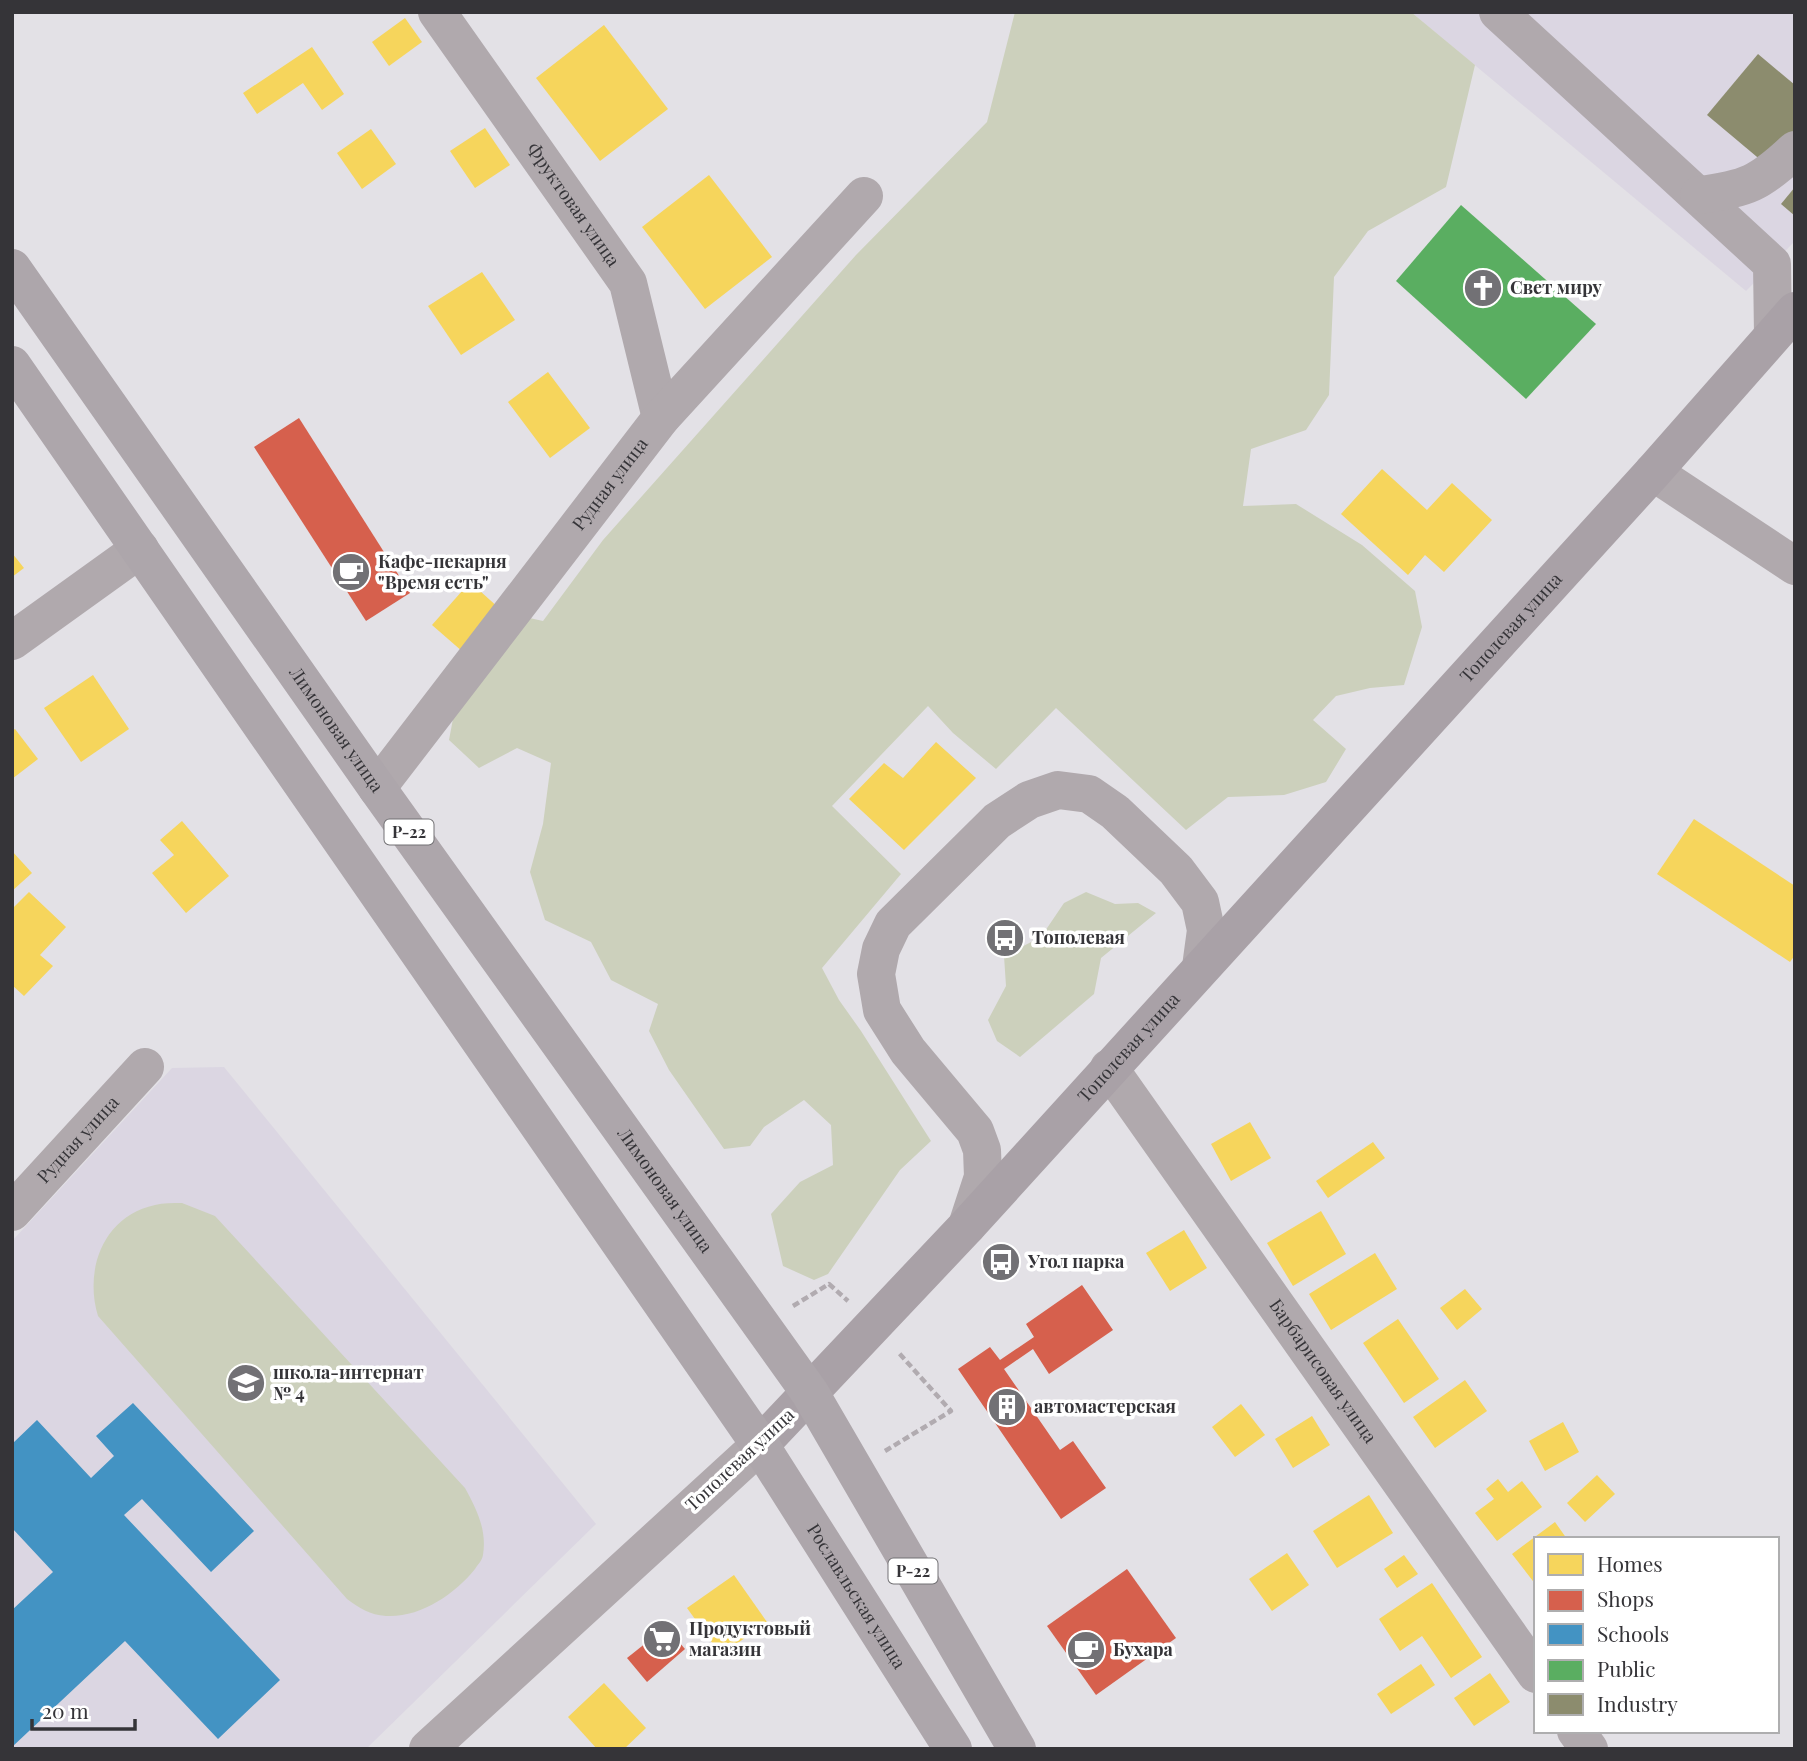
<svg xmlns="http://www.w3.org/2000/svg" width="1807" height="1761" font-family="'Playfair Display',serif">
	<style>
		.built { fill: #dbd6e2 }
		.green { fill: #ccd0bc }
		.homes { fill: #f6d55c }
		.shops { fill: #d6604d }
		.schools { fill: #4393c3 }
		.public { fill: #5aae61 }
		.industry { fill: #8c8c6e }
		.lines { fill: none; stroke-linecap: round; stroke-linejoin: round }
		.path { stroke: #b1abb0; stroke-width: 4.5; stroke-dasharray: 7 3.5; stroke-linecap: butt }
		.minor { stroke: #b0a9ad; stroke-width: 38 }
		.major { stroke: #a9a1a7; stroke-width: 38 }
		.highway { stroke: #ada6ab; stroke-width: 38 }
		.labels { text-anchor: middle; stroke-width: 7; stroke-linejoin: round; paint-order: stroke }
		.shield { fill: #fff; stroke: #727174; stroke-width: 2 }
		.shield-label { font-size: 16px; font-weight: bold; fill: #353438 }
		.street-label { font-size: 18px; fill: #353438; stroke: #fff }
		.poi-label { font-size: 18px; font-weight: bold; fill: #353438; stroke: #fff; text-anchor: start }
	</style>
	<rect width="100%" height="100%" fill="#e3e1e6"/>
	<g class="built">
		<polygon points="1411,12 1795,12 1795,241 1746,291"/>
		<polygon points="224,1067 596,1524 366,1749 12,1749 12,1241 172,1068"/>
	</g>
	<g class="green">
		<polygon points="1015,12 1411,12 1475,65 1446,187 1368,231 1334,277 1329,395 1306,430 1251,449 1243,506 1296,504 1362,545 1415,591 1422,627 1404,685 1370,688 1336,696 1313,720 1346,749 1326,782 1284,795 1228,797 1186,830 1056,708 996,769 953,733 928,706 832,806 901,874 822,968 839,1000 861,1031 931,1141 900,1170 828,1274 814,1280 783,1266 771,1214 800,1182 833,1165 831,1125 804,1100 764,1127 750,1146 724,1149 669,1070 649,1031 658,1004 611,980 591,942 545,920 530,872 543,824 551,763 517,748 479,768 449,740 459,687 525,617 543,621 603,540 856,255 987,122"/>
		<polygon points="1086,892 1115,904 1138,903 1156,913 1101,958 1094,994 1020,1057 997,1041 988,1020 1006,986 1004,956 1041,937 1064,903"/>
		<path d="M182,1203L215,1216L465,1488C477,1510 487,1530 483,1555C482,1561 478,1564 475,1569C455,1594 420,1618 386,1616C370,1615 359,1608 347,1599L98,1316C84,1270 103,1216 155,1205C163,1203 173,1203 182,1203Z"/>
	</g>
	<g class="homes">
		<polygon points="405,18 422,42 389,66 372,42"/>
		<polygon points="604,25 668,109 600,161 536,78"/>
		<polygon points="312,47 344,94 322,110 303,83 257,114 243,93"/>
		<polygon points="485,128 510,165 475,188 450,151"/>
		<polygon points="371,129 396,164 362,189 337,153"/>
		<polygon points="709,175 772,257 705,309 642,227"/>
		<polygon points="482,272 515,320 461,355 428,306"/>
		<polygon points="548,372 590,428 550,458 508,402"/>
		<polygon points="1382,469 1427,510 1452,483 1492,520 1444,572 1425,555 1408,575 1341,514"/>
		<polygon points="12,553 24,568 12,577"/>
		<polygon points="470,582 500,609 463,652 432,625"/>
		<polygon points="93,675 129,729 81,762 44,708"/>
		<polygon points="15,729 38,759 12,779 12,731"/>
		<polygon points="936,742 976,778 904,850 849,799 884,763 903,778"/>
		<polygon points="1694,819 1795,886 1795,955 1790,962 1657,874"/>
		<polygon points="182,821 229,876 186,913 152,873 174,855 160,840"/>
		<polygon points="12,851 32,873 12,891"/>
		<polygon points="29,892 66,927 40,955 53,966 24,996 12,985 12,909"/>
		<polygon points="1250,1122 1271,1158 1231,1181 1211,1144"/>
		<polygon points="1373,1142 1385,1158 1328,1198 1316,1181"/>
		<polygon points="1321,1211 1346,1254 1293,1286 1267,1243"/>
		<polygon points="1184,1230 1207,1268 1170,1291 1146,1253"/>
		<polygon points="1375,1253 1397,1289 1331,1330 1309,1294"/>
		<polygon points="1465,1289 1482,1309 1457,1330 1440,1308"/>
		<polygon points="1398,1319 1439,1379 1404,1403 1363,1343"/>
		<polygon points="1465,1380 1487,1411 1435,1448 1413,1417"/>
		<polygon points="1241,1404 1265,1435 1235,1457 1212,1427"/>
		<polygon points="1312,1416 1330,1445 1293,1468 1275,1439"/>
		<polygon points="1563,1422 1579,1452 1545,1471 1529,1441"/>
		<polygon points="1597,1475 1615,1494 1585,1522 1567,1503"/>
		<polygon points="1498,1479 1508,1492 1522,1481 1542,1507 1497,1541 1475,1513 1494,1499 1486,1489"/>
		<polygon points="1369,1495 1393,1533 1337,1568 1313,1531"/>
		<polygon points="1555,1522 1567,1539 1536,1539 1536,1585 1512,1554"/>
		<polygon points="1287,1553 1309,1585 1272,1611 1249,1579"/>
		<polygon points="1404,1555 1418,1574 1397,1588 1384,1569"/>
		<polygon points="734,1575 767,1622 721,1655 687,1608"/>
		<polygon points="1432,1583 1482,1657 1451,1678 1422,1636 1400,1651 1379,1619"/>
		<polygon points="1421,1664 1435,1685 1391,1714 1377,1694"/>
		<polygon points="1490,1673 1510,1702 1474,1726 1454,1698"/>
		<polygon points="604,1683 646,1728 624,1749 597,1749 568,1717"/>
	</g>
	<g class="shops">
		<polygon points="299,418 410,593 366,621 254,447"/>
		<polygon points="1082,1285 1113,1330 1049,1374 1033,1349 1004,1369 1060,1450 1073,1441 1106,1488 1061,1519 958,1369 990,1347 1000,1360 1034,1337 1026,1324"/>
		<polygon points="1127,1569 1176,1638 1096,1695 1047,1626"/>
		<polygon points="666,1627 685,1649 647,1682 627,1658"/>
	</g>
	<polygon class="schools" points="133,1403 254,1531 211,1572 142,1499 124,1515 280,1680 218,1739 125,1641 12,1747 12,1610 53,1572 12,1528 12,1444 37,1420 91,1478 114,1456 96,1436"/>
	<polygon class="public" points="1461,205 1596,324 1526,399 1396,281"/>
	<g class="industry">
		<polygon points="1758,54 1795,85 1795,137 1769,167 1707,115"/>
		<polygon points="1795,187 1795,216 1781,204"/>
	</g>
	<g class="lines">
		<g class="path">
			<polyline points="793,1306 829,1284 848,1301"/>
			<polyline points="885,1451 951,1411 898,1352"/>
		</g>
		<g class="minor">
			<path id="s1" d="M437,12L628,283L661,418"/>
			<polyline points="1498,12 1772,264 1773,335"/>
			<path d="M1699,195C1747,189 1760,183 1795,150"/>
			<polyline points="1653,472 1795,566"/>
			<polyline points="12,641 140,549"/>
			<path id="s2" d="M377,788L661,418L864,196"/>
			<path id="s3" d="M1109,1068L1536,1674"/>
			<path id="s4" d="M12,1212L145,1067"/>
			<polyline points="967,1226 983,1177 982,1150 975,1131 908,1051 882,1010 876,974 881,949 893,924 997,821 1029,800 1058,790 1089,794 1115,812 1176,870 1200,902 1206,930 1201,967"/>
			<polyline points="1576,1731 1589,1749"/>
			<polyline points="428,1749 760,1445"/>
		</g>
		<path class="major" id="s5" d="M760,1445L967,1226L1653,472L1795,311"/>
		<g class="highway">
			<path id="s6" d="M12,268L377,788L810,1393L1017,1749"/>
			<path id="s7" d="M12,365L760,1445L953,1749"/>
		</g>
	</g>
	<defs>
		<g id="church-disc" transform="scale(2.0125)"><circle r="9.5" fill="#727175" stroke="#fff"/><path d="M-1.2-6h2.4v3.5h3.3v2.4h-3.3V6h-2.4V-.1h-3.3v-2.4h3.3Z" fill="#fff"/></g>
		<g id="cafe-disc" transform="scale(2.0125)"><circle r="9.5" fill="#727175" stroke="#fff"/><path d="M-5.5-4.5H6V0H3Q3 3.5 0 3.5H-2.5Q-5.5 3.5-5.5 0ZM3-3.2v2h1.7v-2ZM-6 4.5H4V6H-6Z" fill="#fff"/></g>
		<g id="bus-disc" transform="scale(2.0125)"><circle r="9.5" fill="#727175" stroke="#fff"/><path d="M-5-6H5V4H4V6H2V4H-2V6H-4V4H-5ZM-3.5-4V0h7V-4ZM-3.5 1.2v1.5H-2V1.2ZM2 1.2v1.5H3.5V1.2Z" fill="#fff"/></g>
		<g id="school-disc" transform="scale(2.0125)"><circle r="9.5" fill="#727175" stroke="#fff"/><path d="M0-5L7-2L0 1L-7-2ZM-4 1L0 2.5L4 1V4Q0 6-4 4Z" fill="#fff"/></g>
		<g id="building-disc" transform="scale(2.0125)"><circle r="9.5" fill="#727175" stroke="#fff"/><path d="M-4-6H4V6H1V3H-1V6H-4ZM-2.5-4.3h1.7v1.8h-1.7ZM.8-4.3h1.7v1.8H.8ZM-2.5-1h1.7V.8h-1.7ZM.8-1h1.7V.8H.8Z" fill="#fff"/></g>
		<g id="supermarket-disc" transform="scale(2.0125)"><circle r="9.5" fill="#727175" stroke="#fff"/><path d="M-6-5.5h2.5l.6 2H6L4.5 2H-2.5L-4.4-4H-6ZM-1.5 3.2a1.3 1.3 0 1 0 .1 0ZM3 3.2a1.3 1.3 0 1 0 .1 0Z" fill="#fff"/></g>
	</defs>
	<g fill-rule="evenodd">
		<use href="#church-disc" x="1483" y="288"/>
		<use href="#cafe-disc" x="351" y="572"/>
		<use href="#bus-disc" x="1005" y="938"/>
		<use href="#bus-disc" x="1001" y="1262"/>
		<use href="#school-disc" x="246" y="1383"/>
		<use href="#building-disc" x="1007" y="1407"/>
		<use href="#supermarket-disc" x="662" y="1639"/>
		<use href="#cafe-disc" x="1086" y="1650"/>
	</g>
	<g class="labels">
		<g class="shield">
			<rect x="384.5" y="819.5" width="49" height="25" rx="5"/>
			<rect x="888.5" y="1558.5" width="49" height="25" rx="5"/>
		</g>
		<g class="shield-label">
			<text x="409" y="838">Р-22</text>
			<text x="913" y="1577">Р-22</text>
		</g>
		<g class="street-label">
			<text dy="6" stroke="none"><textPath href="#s1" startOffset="236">Фруктовая улица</textPath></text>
			<text dy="6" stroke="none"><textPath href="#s2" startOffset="383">Рудная улица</textPath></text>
			<text dy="6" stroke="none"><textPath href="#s5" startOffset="1110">Тополевая улица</textPath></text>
			<text dy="6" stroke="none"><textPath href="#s6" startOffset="564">Лимоновая улица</textPath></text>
			<text dy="6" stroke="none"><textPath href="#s5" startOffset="542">Тополевая улица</textPath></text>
			<text dy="6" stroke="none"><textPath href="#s4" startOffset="98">Рудная улица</textPath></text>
			<text dy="6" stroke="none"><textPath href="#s6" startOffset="1130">Лимоновая улица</textPath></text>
			<text dy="6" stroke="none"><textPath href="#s3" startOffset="371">Барбарисовая улица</textPath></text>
			<text transform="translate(740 1460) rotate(-43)" y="6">Тополевая улица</text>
			<text dy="6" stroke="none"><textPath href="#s7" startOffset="1493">Рославльская улица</textPath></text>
		</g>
		<g class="poi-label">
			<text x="1510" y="294">Свет миру</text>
			<text x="378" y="568">Кафе-пекарня<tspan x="378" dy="21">"Время есть"</tspan></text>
			<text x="1032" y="944">Тополевая</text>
			<text x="1028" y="1268">Угол парка</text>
			<text x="273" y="1379">школа-интернат<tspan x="273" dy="21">№ 4</tspan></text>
			<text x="1034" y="1413">автомастерская</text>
			<text x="689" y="1635">Продуктовый<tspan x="689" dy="21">магазин</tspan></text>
			<text x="1113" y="1656">Бухара</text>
		</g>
	</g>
	<rect width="1807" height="1761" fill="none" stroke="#353438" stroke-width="28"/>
	<rect x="1534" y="1537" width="245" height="196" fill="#ffffff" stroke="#aeaeaf" stroke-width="2"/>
	<rect x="1548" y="1554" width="35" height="21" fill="#f6d55c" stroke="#aeaeaf" stroke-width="2"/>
	<text x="1597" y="1572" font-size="21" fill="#353438">Homes</text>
	<rect x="1548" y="1590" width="35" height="21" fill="#d6604d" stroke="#aeaeaf" stroke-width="2"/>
	<text x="1597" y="1607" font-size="21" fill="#353438">Shops</text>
	<rect x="1548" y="1624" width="35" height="21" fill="#4393c3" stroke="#aeaeaf" stroke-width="2"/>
	<text x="1597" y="1642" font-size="21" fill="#353438">Schools</text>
	<rect x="1548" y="1660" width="35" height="21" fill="#5aae61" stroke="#aeaeaf" stroke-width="2"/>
	<text x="1597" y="1677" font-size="21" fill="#353438">Public</text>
	<rect x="1548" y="1694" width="35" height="21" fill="#8c8c6e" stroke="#aeaeaf" stroke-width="2"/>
	<text x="1597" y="1712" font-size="21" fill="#353438">Industry</text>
	<path d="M32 1719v10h103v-10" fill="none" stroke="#353438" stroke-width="3.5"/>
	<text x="42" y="1719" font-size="21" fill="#353438" stroke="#ffffff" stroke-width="5" paint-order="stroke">20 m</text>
</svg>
